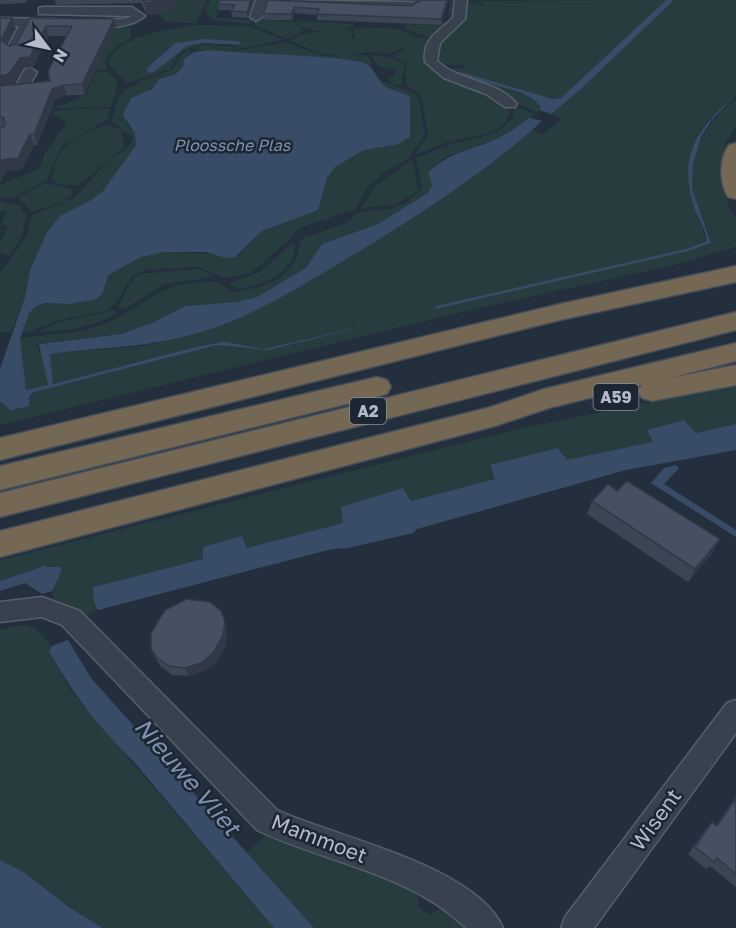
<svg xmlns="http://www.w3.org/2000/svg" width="736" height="928" font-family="'Golos Text',sans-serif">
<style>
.green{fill:#263c3f;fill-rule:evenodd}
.water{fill:#394c67}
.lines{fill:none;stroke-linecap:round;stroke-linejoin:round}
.minor-casing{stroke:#565f6c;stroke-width:3}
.highway-casing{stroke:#434c59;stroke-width:3}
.minor{fill:#38414e;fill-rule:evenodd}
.highway{fill:#746855;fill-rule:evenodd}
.wall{fill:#3b4654;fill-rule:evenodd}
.shaded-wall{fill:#303945}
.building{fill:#455162;stroke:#303945;stroke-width:1.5}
.labels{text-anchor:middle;stroke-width:5;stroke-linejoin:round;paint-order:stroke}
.far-water-label{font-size:16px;font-style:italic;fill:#7c92b1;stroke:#1d2633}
.shield{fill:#1d2633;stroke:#878f9c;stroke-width:1.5}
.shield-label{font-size:16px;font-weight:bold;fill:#b4bcc9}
.near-street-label{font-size:21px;fill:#b4bcc9;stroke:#1d2633}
.near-water-label{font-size:24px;font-style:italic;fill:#7c92b1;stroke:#1d2633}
</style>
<rect width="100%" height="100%" fill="#242f3e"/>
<!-- green -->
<g class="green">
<path d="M177,0H207L196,23L165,22L160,13H168Z"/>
<path d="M210,0H223L216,18L254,20L249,24L212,20L205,12Z"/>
<path d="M450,0L458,1L459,15L432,38L405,29L406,24L442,26V22H448Z"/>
<path d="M666,0L561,98L545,97L458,72V75C479,81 528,90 541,107L538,113L439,68H464L463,65H437L433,47L457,23L463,1L483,6L482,3L476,1Z"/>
<path d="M674,0H736V95L708,120L697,136L691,151L689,188L707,241L686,249L688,251L711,243C711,231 701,220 697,208C681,159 701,130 736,98V125L725,144L722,174L728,206L736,219V247L678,264L462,312L0,425V402L4,406L25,407L34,392L217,345L268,350L395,319L264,349L218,343L200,346L53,384L49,354C86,349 122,350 158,343C222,330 274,302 329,269C401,227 466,179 532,129L543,135L561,119L551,114L580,90Z"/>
<path d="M256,20L293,21L304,31L287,39L254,25Z"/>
<path d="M296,20L301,21L354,24L353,27C335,32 312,35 296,23Z"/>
<path d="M198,25L249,26L284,40L236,50L196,46L178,54L170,69L127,83L110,66C106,37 178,27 198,25ZM199,39L238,41L243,45C229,50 206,41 188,46C169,51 174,64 148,67L171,46Z"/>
<path d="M368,27L398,29L419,38L411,45L388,54L369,52L343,56L318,53L289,40L306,33L350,29L353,39H356L353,29Z"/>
<path d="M117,28H130L131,38C119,45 109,50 105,64L107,70H96Z"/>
<path d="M421,38L431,40L428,59L507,104L510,112C504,138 465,136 445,143C435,146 425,153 415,154L428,135L421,96L406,84V64L393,56Z"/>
<path d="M286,42L322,56L367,55L372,64L301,56L229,53L192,49L204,46L236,51Z"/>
<path d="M189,50L192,52L184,59C183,77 158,81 147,91C139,99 133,114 127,124L135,133L136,145L103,191L91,200L60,216L47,232L30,270L25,297L11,332H0V274L27,236L32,215L74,198L107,162L128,148L133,139L132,136L111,122L119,95H123L126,88L138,84V82L173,69L181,55Z"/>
<path d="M377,55L389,57L404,64L405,70L401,80L403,86L392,84L388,78L394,75L395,71L391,68L379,67L371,56Z"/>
<path d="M96,72H109L118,83L111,107L54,108L86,95Z"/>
<path d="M385,82L415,94L419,100L425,135L409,158L387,170L368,186L355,209L297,229L290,239L251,273L223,278L199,267L144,270L132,276L119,299L108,310L56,321L28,333L22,332L29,313L37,306L102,294L108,276L124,264L141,257L165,252L239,255L262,231L318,210L327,178L335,167L364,150L399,144L410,137V97L386,87L382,83Z"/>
<path d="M513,106L536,114C525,122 513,131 501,137C482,146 443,152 430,171C427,176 432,183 432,188L429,192L378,224L322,244L306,268L257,297L236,302L185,306L152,323L121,334L41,343L37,345L39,352L43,353L48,385L29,390L25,389L20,339C42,333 67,336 89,329C142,315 154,277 219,282L232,292C256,289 283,283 296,260C300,253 297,244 303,238L346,223L359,212L390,209L407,202L422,188L416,158L449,145L496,133L513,118Z"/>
<path d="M94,108L110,109L108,119L61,146L47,180L11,199L0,198V185L38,169L49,146L52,145L58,132H61L66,122L50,111Z"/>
<path d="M107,125L121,130L124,147L79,185H62L52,180C55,145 76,135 107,125Z"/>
<path d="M410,161L413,162L418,191L394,205L362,208L374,187Z"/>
<path d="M46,183L71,189L73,193L64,201L31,212L19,197Z"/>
<path d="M0,201L19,205L26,215L22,236L9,256L0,252V244L8,226L1,225L7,211H0Z"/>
<path d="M292,243L295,244C294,274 264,284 239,289L227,284L262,271Z"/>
<path d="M198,269L207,272L214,277L165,284L124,309L118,307L130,284L139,274Z"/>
<path d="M114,310L118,313L99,322L75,329L37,332L56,323Z"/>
<path d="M736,385V424L696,433L684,420L647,430L654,442L566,461L560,449L489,467L496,479L411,501L403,488L341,507L343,523L247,548L243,537L203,547V559L93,587L94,603L98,610L84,617L55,604L52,591L62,570L46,565L0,581V560L518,429Z"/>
<path d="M20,625L34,627L51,646L49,651L71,691L274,928H103L70,908L25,873L0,860V630Z"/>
<path d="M267,834L411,887L418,897V907L430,915L440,909L448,910L466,928H314L247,853Z"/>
</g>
<!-- water -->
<g class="water">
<path d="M666,0H674L580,90L551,114L539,110L541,107C524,85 479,86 457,73L461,72L553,99L561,98Z"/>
<path d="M204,39L238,41L243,45L203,43L187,46L154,72L147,73L148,67L175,43Z"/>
<path d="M210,50C235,54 356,55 369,65C373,69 379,81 385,86C391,91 402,91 410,97V137L399,144L364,150L335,167L327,178L318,210L262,231L235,257L226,258L206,252H165L141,257L115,271L108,276L102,294L96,299L70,304L45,303L37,306L29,313L20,339L26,390L48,385L39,344L121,334L152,323L185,306L236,302L257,297L306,268L322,244L378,224L429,192L432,185L428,173C448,152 472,150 496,139C508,134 518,126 529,118L542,121C481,177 404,225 333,267C288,294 245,320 194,334C146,348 98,347 50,354L53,384L200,346L224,342L264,349L395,319L268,350L217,345L34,392L29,397V406L11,410L0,402V369L25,297L30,270L47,232L60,216L91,200L103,191L136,145L135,133L123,115L131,98L152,89L159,79L176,74L183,66L184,59L194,52Z"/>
<path d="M736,95L711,121L701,137L693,163L692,189L711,243L688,251L435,309L436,306L686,249L707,241C706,230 698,218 694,207C678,154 697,128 736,95Z"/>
<path d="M684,420L696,433L736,424V450L626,470L417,529L413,533L348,548L332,549L98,610L94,603L93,587L203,559V547L242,536L247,548L343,523L341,507L403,488L411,501L495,479L490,465L558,448L567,460L653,442L647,430Z"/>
<path d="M676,465L679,468L664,484L736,530V537L651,483L664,468Z"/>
<path d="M47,565V567H60L62,570L52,591L42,594L25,583L0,591V581Z"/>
<path d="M68,640L91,678L314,928H274L134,762C98,726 74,696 49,651L52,646Z"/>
<path d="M0,860L25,873L70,908L103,928H0Z"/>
</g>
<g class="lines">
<defs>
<g id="minor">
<path d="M256,0H268L262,17L256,21L250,17Z"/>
<path d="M274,0L411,2L417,6L411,10L280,4Z"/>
<path d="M455,0H467L465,19L440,43L437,61C460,82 497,80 517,104L515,107H505L486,94L444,78L425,62C422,39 438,32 453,18Z"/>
<path d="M43,7H132L145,16C134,27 93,33 81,23L83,20L125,19L131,16L39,14V8Z"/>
<path d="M0,18L56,19L62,23L56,27L31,26L17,53L12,54L6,50L19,26H0Z"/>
<path d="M30,68L37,72L24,94L0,95V87H15L25,69Z"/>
<path d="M42,597L80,611L277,810C335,837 477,866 503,928H466C410,873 326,863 257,830L62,625L42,617L0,622V602Z"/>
<path d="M736,700V733L594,928H561L565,917L727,703Z"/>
</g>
<g id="highway">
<path d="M736,143V199L728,197C719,183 719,158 729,145Z"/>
<path d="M736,266V282L560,320L0,460V438L560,304Z"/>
<path d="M736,312V330L0,517V493Z"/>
<path d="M736,343V361L670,378L736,365V385L652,401L642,398L638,391L642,385L549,408L495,426L0,557V531L491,407L544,389Z"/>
<path d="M377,377L387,380L391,387L387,394L0,490V466Z"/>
</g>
</defs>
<!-- minor casing -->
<use href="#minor" class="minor-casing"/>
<!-- highway casing -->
<use href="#highway" class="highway-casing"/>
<!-- minor -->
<use href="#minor" class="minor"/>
<!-- highway -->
<use href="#highway" class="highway"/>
</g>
<!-- wall -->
<g class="wall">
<path d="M0,0H27L25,3L0,4Z"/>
<path d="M55,0H179L171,12L147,15L141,3L56,5Z"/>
<path d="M254,0L248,18L232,17L231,10H219L218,4Z"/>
<path d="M268,0L411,6L415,4L411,0H448L441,25L317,20V15L295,13L292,20H269L263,19V13Z"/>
<path d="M0,18H12L15,28L7,44L9,46L16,44L30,18L116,29L84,95H67L55,100L37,145H34L22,169L6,171L0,183V128L3,127H0ZM49,36H67L50,81L13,85L23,68L33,67Z"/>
<path d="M617,491L713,552L688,582L587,514L592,501Z"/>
<path d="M227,630L226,645L216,662L204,671L188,676L173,675L161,667L155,658L151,649Z"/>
<path d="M736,797V887L710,866L706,869L688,854L705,830L712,822L716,825Z"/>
</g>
<!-- shaded-wall -->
<g class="shaded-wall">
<path d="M169,0H179L171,12L147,15L145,3Z"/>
<path d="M251,0H254L248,18L247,12Z"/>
<path d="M447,0H448V2L441,25V19Z"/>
<path d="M294,7L295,13L292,20V14Z"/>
<path d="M12,18L15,28L4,51L1,40Z"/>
<path d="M114,19L116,29L84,95L82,84Z"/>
<path d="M46,26L49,36L33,67L23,68L13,85L0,87V76Z"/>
<path d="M64,85L67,95L55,100L37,145L34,134L52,89Z"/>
<path d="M30,134L34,145L22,169L6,171L0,183V164L2,160Z"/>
<path d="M720,539L713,552L688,582L695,569Z"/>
<path d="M225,621L227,630L226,645L216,662L204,671L188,676L185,668Z"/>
</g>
<!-- building -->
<g class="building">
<path d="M143,0H169L145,3Z"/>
<path d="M220,0H251L247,12L231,11L235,5L218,4Z"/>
<path d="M268,0L411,6L419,1L418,0H447L441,19L317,14L319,9L294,7L292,14H269L263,13Z"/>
<path d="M0,18H12L1,40L9,46L16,44L30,18L114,19L82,84L64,85L52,89L34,134H30L18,158L2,160L0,164V128L5,126L4,118L0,117V86L50,81L48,71L72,26H46L30,57L20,58L9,74L0,76Z"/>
<path d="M627,481L720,539L695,569L592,501L608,484L617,491Z"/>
<path d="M187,599L210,602L221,611L225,621L223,635L213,653L201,663L185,668L169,666L157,658L151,649V633L165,610Z"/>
<path d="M736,799V874L717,858L714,862L695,847L712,822L717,826Z"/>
</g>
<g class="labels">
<!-- far-water labels -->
<g class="far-water-label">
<text x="232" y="151">Ploossche Plas</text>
</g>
<!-- shield labels -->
<g class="shield">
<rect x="593.5" y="384" width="45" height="26" rx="4.5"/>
<rect x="350" y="398" width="36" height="26" rx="4.5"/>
</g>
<g class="shield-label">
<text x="616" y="403">A59</text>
<text x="368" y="417">A2</text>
</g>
<!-- near-street labels -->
<g class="near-street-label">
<text transform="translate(656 820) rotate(-54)" y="7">Wisent</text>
<text transform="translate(319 839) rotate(21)" y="7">Mammoet</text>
</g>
<!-- near-water labels -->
<g class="near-water-label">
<text transform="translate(187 777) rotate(49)" y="8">Nieuwe Vliet</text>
</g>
</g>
<!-- north arrow -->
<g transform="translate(48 48) rotate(122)" stroke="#1d2633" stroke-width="4.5" paint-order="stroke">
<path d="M0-4.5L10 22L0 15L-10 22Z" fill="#b4bcc9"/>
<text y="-9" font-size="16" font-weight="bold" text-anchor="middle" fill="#b4bcc9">N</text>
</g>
</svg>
